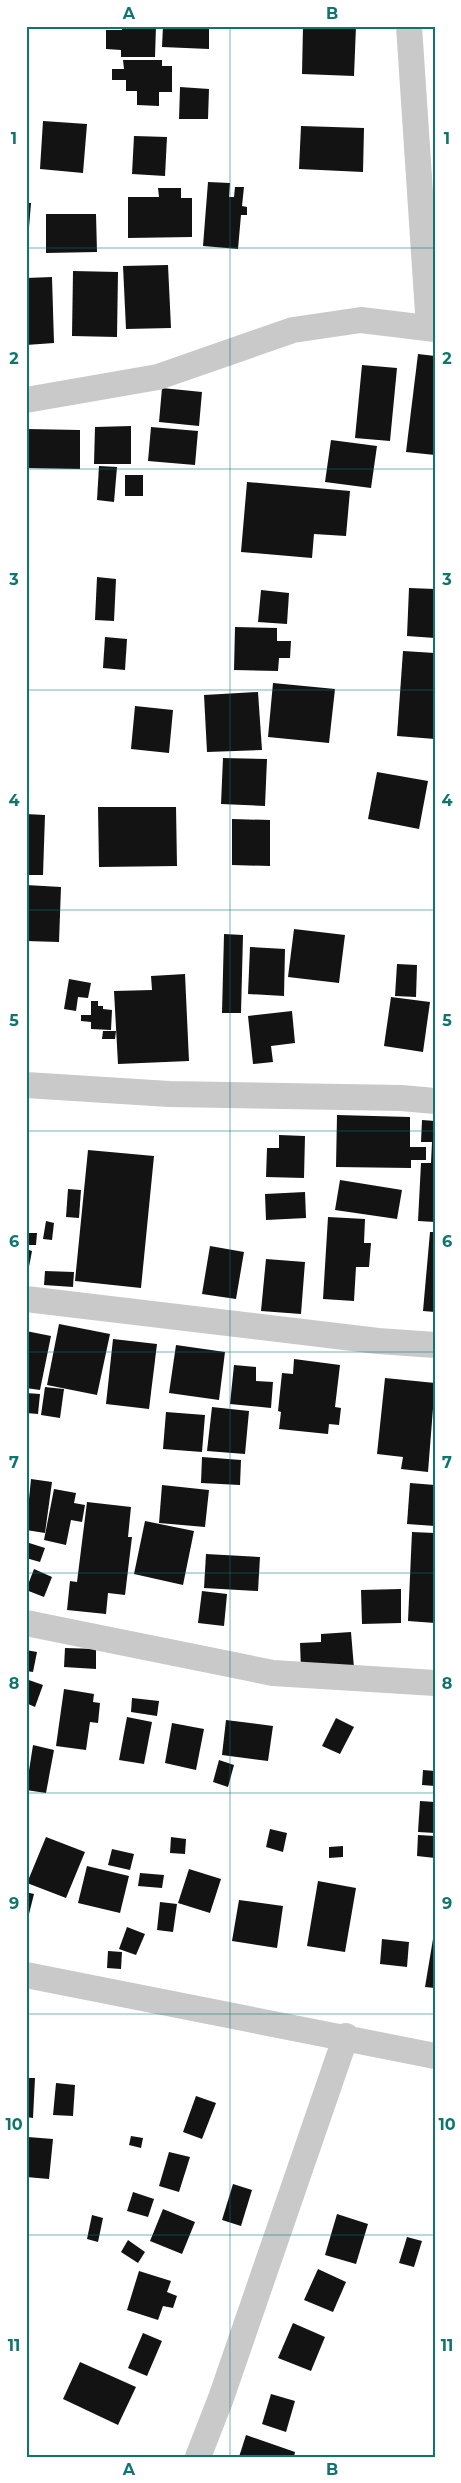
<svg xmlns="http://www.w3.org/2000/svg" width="461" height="2483" font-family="Montserrat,sans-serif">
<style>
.building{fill:#131313}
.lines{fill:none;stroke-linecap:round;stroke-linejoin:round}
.street{stroke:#c9c9c9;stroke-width:26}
.grid{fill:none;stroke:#0f766e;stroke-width:1;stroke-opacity:0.55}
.neatline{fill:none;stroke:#0f766e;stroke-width:2}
.grid-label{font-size:16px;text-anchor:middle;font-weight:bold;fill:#0f766e}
</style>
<rect width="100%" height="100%" fill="#fff"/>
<!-- building -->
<g class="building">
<path d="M122,26H156L155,57H121V50L106,49V30H122Z"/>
<path d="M163,26H209V49L162,47Z"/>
<path d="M303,26H356L354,76L302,74Z"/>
<path d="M123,60H162V66H172V92H159V106L137,105V91H126V80H112V69H124Z"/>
<path d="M180,87L209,89L208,119H179Z"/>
<path d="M43,121L87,124L83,173L40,169Z"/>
<path d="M301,126L364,128L363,172L299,169Z"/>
<path d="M134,136L167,137L165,176L132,174Z"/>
<path d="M208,182L230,183L229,197H234L235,187H244L242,206L247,207V215H241L238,249L203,246Z"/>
<path d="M158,188H181V198H192V237L128,238V197H159Z"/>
<path d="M26,203H31L28,240H26Z"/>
<path d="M46,214H96L97,252L46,253Z"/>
<path d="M168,265L171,328L126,329L123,266Z"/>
<path d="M73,271L118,272L117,337L72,336Z"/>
<path d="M52,277L54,343L26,345V278Z"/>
<path d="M418,354L435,356V455L406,452Z"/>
<path d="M362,365L397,368L390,441L355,438Z"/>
<path d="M162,388L202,392L199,426L159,422Z"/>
<path d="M131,426V464H94L95,427Z"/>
<path d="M151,427L198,431L195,465L148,461Z"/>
<path d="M27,429L80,430V469L26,468Z"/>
<path d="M331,440L377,446L371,488L325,482Z"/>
<path d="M99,466L117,467L114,502L97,500Z"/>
<rect x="125" y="475" width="18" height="21"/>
<path d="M247,482L350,491L346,536L314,534L312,558L241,552Z"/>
<path d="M97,577L116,579L114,621L95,620Z"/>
<path d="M409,588L435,589V638L407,636Z"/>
<path d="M261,590L289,593L287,624L258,622Z"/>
<path d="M235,627L277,628V641H291L290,658H279L278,671L234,670Z"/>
<path d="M105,637L127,639L125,670L103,668Z"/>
<path d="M403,651L435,653V739L397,736Z"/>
<path d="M273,683L335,689L329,743L268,737Z"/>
<path d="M258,692L262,750L207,752L204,695Z"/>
<path d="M135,706L173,710L169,753L131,749Z"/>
<path d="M223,758L267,759L265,806L221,804Z"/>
<path d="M377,772L428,781L419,829L368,819Z"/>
<path d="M98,807H176L177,866L99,867Z"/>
<path d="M26,814L45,815L43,875H26Z"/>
<path d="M232,819L270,820V866L232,865Z"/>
<path d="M26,885L61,887L59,942L26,941Z"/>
<path d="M294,929L345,935L339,983L288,977Z"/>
<path d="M224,934L243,935L241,1013H222Z"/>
<path d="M250,947L285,949L284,996L248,994Z"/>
<path d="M397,964L417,965L416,997L395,996Z"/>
<path d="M185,974L189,1061L118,1064L114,991L152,990L151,976Z"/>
<path d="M69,979L91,983L88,998L78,997L76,1011L64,1009Z"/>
<path d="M391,997L430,1002L423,1052L384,1046Z"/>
<path d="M91,1001H98V1006H103V1009L112,1010L111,1030L91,1029V1022L81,1021V1015H91Z"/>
<path d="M292,1011L295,1043L271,1046L273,1062L253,1064L248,1016Z"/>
<path d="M103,1031H116L115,1039H102Z"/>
<path d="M337,1115L410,1117V1147H426V1160H411V1168L336,1167Z"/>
<path d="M422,1120L435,1121V1222L418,1221L421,1163H431L432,1142H421Z"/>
<path d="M279,1135L305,1136L304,1178L266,1177L267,1148H279Z"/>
<path d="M88,1150L154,1156L141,1288L75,1281Z"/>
<path d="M340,1180L402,1190L397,1219L335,1210Z"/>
<path d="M68,1189L81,1190L79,1218L66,1217Z"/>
<path d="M305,1192L306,1218L266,1220L265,1194Z"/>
<path d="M328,1217L365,1219L364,1243H371L369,1267H356L354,1301L323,1299Z"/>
<path d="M46,1221L54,1223L52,1240L43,1239Z"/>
<path d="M430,1232H435V1312L423,1311Z"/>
<path d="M27,1233H37L36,1245H26Z"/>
<path d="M210,1246L244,1252L236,1299L202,1294Z"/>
<path d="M26,1249L32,1251L28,1272L26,1271Z"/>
<path d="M266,1259L305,1262L301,1314L261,1311Z"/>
<path d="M45,1271L74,1272L73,1287L44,1285Z"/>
<path d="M59,1324L110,1334L97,1395L47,1385Z"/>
<path d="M26,1331L51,1336L40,1390L26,1388Z"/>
<path d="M113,1339L157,1344L149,1409L106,1404Z"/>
<path d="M176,1345L225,1352L219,1400L169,1393Z"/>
<path d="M294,1359L340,1365L335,1407L341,1408L339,1425L329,1424L328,1434L279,1429L281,1412L278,1411L282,1373L293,1374Z"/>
<path d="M234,1365L256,1367V1381L273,1382L271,1408L230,1404Z"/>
<path d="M385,1378L435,1383L428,1472L401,1469L403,1457L377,1454Z"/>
<path d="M45,1387L64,1389L60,1418L41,1415Z"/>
<path d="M26,1393L40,1394L38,1414L26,1413Z"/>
<path d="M212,1407L249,1411L245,1454L207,1451Z"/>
<path d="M166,1412L205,1415L202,1452L163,1449Z"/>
<path d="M202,1457L241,1460L240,1485L201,1483Z"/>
<path d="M31,1479L52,1482L45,1533L26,1530Z"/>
<path d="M410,1483L435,1485V1526L407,1524Z"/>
<path d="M162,1485L209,1490L205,1527L159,1523Z"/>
<path d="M54,1489L76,1493L74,1503L85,1505L82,1522L71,1520L66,1545L44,1540Z"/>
<path d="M87,1502L131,1507L128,1537H132L125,1595L108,1593L106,1614L67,1610L70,1581L77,1582Z"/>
<path d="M145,1521L194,1531L183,1585L134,1574Z"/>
<path d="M412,1532L435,1533V1623L408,1621Z"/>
<path d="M26,1542L45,1548L40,1562L26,1558Z"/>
<path d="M206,1554L260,1557L258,1591L204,1588Z"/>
<path d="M34,1569L52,1577L44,1597L26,1590Z"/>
<path d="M401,1589V1623L362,1624L361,1590Z"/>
<path d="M202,1591L227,1594L224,1626L198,1623Z"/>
<path d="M351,1632L354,1668L301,1670L300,1643L321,1642V1634Z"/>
<path d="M65,1648L96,1649V1669L64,1667Z"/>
<path d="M26,1650L37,1652L33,1672L26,1671Z"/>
<path d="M26,1679L43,1685L35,1707L26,1703Z"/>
<path d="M64,1689L94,1694L93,1702L100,1703L98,1723L90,1722L86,1750L56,1746Z"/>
<path d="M132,1698L159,1701L157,1716L131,1712Z"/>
<path d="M127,1717L152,1722L144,1764L119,1760Z"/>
<path d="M336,1718L354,1727L340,1754L322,1746Z"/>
<path d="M226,1720L273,1726L268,1761L222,1755Z"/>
<path d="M172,1723L204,1729L196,1770L165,1763Z"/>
<path d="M33,1745L54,1750L46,1793L26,1790Z"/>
<path d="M219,1760L234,1765L228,1787L213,1782Z"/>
<path d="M423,1770L435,1771V1786L422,1785Z"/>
<path d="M420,1801L435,1802V1833L418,1832Z"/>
<path d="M270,1829L287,1833L283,1852L266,1847Z"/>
<path d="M418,1835L435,1836V1858L417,1856Z"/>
<path d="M46,1837L85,1852L66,1898L27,1883Z"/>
<path d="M171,1837L186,1839L185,1854L170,1853Z"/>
<path d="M343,1846V1857L329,1858V1847Z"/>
<path d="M112,1849L134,1854L130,1870L108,1865Z"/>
<path d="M87,1866L129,1876L120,1913L78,1903Z"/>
<path d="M189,1869L221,1879L210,1913L178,1903Z"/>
<path d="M140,1873L164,1875L162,1888L138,1886Z"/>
<path d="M318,1881L356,1888L345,1952L307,1946Z"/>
<path d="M26,1892L34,1894L27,1922H26Z"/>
<path d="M239,1900L283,1906L277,1948L232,1941Z"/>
<path d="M160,1902L177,1904L173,1932L157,1930Z"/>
<path d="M127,1927L145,1934L136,1955L119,1949Z"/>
<path d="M434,1933H435V1988L425,1987Z"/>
<path d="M382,1939L409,1942L407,1967L380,1964Z"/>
<path d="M108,1951L122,1952L121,1969L107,1968Z"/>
<path d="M26,2078H35L33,2118L26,2117Z"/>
<path d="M56,2083L75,2085L73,2116L53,2115Z"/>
<path d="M196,2096L216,2103L202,2139L183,2132Z"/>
<path d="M131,2136L143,2138L141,2148L129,2145Z"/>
<path d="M28,2137L53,2139L49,2179L26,2177Z"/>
<path d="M169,2152L190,2157L179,2192L159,2186Z"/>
<path d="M233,2184L252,2190L241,2226L222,2220Z"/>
<path d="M133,2192L154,2199L148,2217L127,2211Z"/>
<path d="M163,2209L195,2222L182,2254L150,2241Z"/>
<path d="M337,2214L368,2224L356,2264L325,2255Z"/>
<path d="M92,2215L103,2218L98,2242L87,2239Z"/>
<path d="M407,2237L422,2241L414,2267L399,2263Z"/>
<path d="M128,2240L145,2252L138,2263L121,2252Z"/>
<path d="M318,2269L346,2282L333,2312L304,2300Z"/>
<path d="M139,2271L171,2281L167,2292L177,2296L173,2308L163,2306L158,2320L127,2310Z"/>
<path d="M293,2323L325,2337L311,2371L278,2358Z"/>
<path d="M143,2333L162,2341L147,2376L128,2368Z"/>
<path d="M80,2362L136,2387L118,2425L63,2399Z"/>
<path d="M271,2394L295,2401L286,2432L262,2424Z"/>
<path d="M246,2435L295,2452L294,2457H239Z"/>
</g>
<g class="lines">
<!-- street -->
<g class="street">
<path d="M409,26L429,328"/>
<path d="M26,400L158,377L293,330L361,320L435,329"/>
<path d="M26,1085L169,1094L401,1098L435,1101"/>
<path d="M26,1299L378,1341L435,1345"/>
<path d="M26,1623L273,1673L435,1683"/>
<path d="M26,1975L435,2056"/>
<path d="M198,2457L221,2398L346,2036"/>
</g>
</g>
<!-- grid -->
<path class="grid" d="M230,26V2457M26,248H435M26,469H435M26,690H435M26,910H435M26,1131H435M26,1352H435M26,1573H435M26,1793H435M26,2014H435M26,2235H435"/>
<!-- border -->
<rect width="461" height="2483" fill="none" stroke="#ffffff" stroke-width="55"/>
<rect x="28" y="28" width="406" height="2428" class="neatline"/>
<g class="grid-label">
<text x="129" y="19">A</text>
<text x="332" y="19">B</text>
<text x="14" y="144">1</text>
<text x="447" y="144">1</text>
<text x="14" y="364">2</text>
<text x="447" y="364">2</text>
<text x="14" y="585">3</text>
<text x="447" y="585">3</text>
<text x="14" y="806">4</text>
<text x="447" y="806">4</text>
<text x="14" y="1026">5</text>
<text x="447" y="1026">5</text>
<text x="14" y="1247">6</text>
<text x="447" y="1247">6</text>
<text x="14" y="1468">7</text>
<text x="447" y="1468">7</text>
<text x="14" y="1689">8</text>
<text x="447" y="1689">8</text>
<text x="14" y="1909">9</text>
<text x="447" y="1909">9</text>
<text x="14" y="2130">10</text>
<text x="447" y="2130">10</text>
<text x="14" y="2351">11</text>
<text x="447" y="2351">11</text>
<text x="129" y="2475">A</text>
<text x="332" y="2475">B</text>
</g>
</svg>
